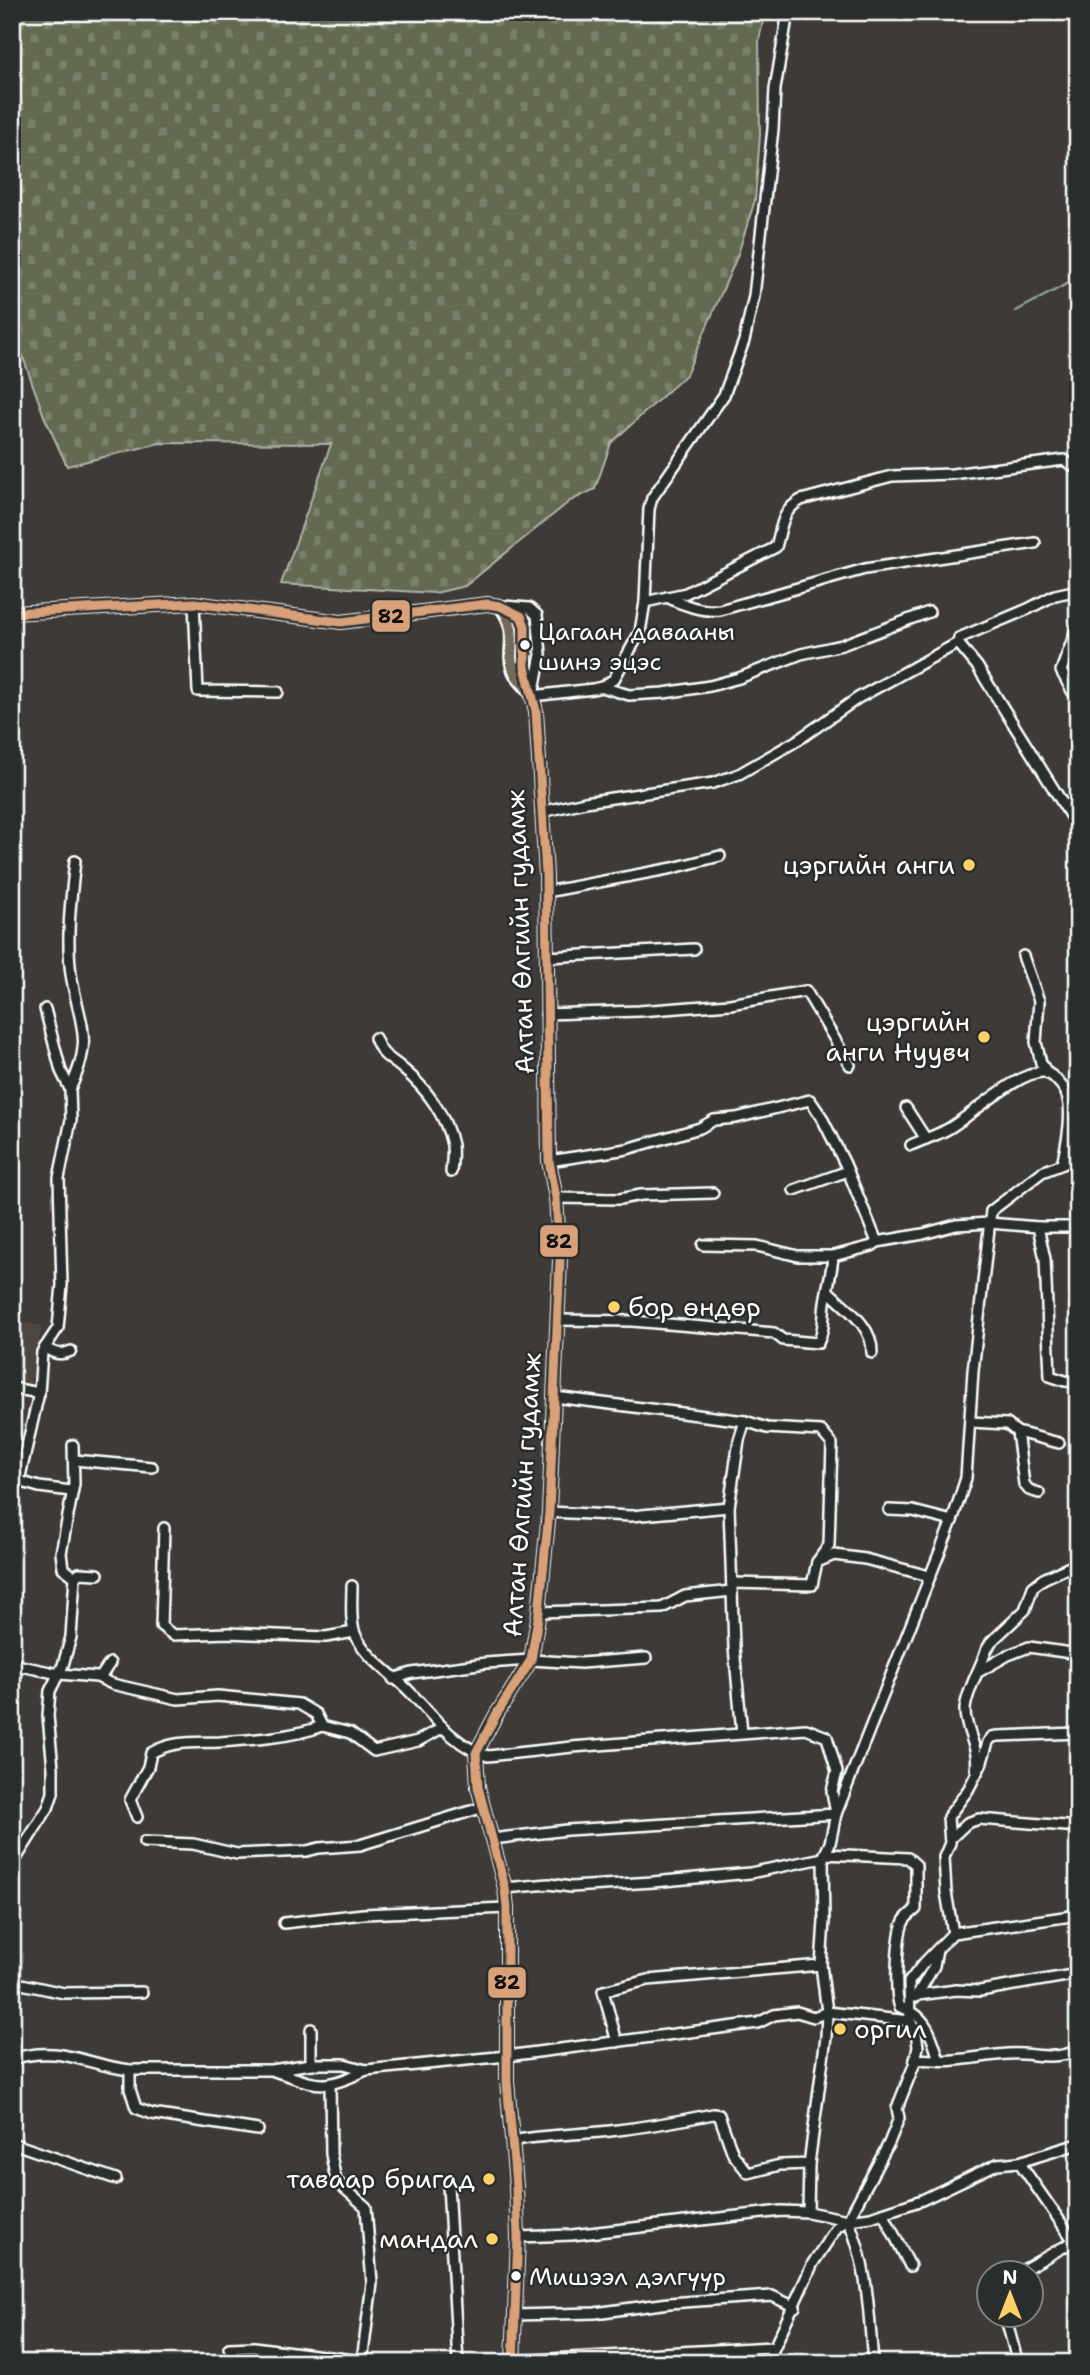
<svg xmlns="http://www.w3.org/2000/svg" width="1090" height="2375" font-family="'Shantell Sans',sans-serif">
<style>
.built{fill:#4e4743}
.cemetery{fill:url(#cemetery-stones);stroke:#b1b5a8;stroke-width:2}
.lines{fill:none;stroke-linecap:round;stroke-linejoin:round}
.stream{stroke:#8fa2a4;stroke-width:2.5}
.minor-casing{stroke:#fff;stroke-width:14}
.major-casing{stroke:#fff;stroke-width:16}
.minor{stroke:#2a2d2e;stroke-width:9}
.major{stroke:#736b5a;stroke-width:10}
.bus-1-casing{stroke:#2a2d2e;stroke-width:14}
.bus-1{stroke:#d9a179;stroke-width:9}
.bus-dot{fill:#fff;stroke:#2a2d2e;stroke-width:2.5}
.poi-dot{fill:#ffd166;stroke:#2a2d2e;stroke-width:2.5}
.labels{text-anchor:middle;stroke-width:5;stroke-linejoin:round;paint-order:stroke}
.bus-label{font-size:24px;fill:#fff;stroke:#2a2d2e;text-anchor:start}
.poi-label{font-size:26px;fill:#fff;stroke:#2a2d2e;text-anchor:end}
.street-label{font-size:26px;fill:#fff;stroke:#2a2d2e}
.line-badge{stroke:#2a2d2e;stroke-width:2.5}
.pale-badge-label{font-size:19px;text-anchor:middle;font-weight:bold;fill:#111}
</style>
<defs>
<pattern id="cemetery-stones" width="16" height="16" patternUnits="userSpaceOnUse" patternTransform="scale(1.75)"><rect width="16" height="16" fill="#636b51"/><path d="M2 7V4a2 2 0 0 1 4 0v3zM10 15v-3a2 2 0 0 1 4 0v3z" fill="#7a816b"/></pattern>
</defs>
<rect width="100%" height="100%" fill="#3d3a38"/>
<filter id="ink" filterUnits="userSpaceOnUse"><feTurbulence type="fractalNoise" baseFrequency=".0143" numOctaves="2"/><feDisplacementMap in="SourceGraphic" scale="14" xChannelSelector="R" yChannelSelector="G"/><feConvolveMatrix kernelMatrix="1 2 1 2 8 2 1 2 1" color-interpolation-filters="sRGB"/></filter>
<g filter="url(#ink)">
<!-- built -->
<path class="built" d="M12,1321L42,1326L30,1386L23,1389L12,1386Z"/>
<!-- cemetery -->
<path class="cemetery" d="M12,12H765L759,40L760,135L755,200L737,257L686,375L611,443L595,489L570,501L465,586L435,593L281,584L331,444L160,443L67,466L44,416L12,326Z"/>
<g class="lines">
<!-- stream -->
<path class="stream" d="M1016,311L1078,278"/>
<defs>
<g id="minor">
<path d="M667,597C682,605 703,612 720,610L865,569L1035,543"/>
<path d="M645,602L686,593L776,547C782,527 781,511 801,500L892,476L952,474L1064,460L1078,469"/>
<path d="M194,603L198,691L278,692"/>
<path d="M504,606L529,608L537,615L541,654L533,696L593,689L602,687L614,679L640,632L645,602L649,509L652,498L724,395L744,341L754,296L773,129L775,89L788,12"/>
<path d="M1078,625L1061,671L1072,691L1078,695"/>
<path d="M958,643L977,666L1078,828"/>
<path d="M602,687L629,695L664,693L710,686L739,678L801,654L842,645L929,612"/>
<path d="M541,812L585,802L713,783L739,774L798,740L858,698L958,643L959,638L1028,609L1055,595L1078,590"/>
<path d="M546,892L673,868L720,856"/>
<path d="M1023,956L1039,1001L1036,1042L1041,1063L1048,1074"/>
<path d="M547,957L694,949"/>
<path d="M546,1014L639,1011L730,1004L806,991L850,1065"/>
<path d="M375,1038C383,1058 388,1056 403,1069C426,1088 446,1115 452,1145C453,1154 452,1164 451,1172"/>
<path d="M70,1089C95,1037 79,1025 71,974C66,937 71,898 75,861"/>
<path d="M906,1108L926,1139"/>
<path d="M911,1145C922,1140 935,1136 946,1130C969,1118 1019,1070 1044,1072C1051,1073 1057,1080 1061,1085C1077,1102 1067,1144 1062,1164"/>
<path d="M549,1161L627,1149L700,1128L714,1120L736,1118L810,1100L821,1116L845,1164L877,1242L872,1246L833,1256H798L757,1246L703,1245"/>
<path d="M794,1190L848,1171"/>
<path d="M556,1198L620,1199L641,1195L713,1193"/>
<path d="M1038,1227H1078"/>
<path d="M877,1242L923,1234L956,1225L989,1223L1038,1227L1045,1259L1050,1376L1065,1381L1078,1382"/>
<path d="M828,1291C847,1309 873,1326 872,1353"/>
<path d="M557,1320L632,1321L774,1333L783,1340L818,1343C825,1329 823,1317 825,1303C827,1287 832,1273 833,1256"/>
<path d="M45,1347C53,1354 61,1356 71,1351"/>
<path d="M12,1388L39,1393L19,1481L39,1487L71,1491"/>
<path d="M39,1393L42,1352L58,1328L62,1285L59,1178L71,1120L70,1089L61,1071L45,1009"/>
<path d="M555,1397L745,1421L767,1428L821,1431L832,1444L829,1545L817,1562"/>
<path d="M970,1422L1007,1424L1017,1432L1059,1443"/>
<path d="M1017,1432L1024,1484L1029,1490L1039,1493"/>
<path d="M74,1460L152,1467"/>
<path d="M889,1510L913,1511L952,1521"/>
<path d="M549,1512L631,1516L729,1507"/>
<path d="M164,1528L161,1626L173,1635L228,1633L326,1637L354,1632"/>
<path d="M75,1577L79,1573L98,1574"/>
<path d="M732,1583L812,1585L817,1562L834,1555L865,1559L929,1576"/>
<path d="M352,1586C352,1600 350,1622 355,1634C367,1660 392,1673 410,1692C433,1716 455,1747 488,1756L572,1747L806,1729L827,1737L837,1772L832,1791L836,1814L567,1830L492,1839"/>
<path d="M539,1612L662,1608L685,1596L732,1591"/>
<path d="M12,1664L59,1674L97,1677L112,1684L178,1699L218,1696L299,1704L316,1714L322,1726L350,1733L374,1751L418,1741L442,1728"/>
<path d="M980,1671L1008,1655L1029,1647L1078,1654"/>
<path d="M100,1678L110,1663"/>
<path d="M393,1679L412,1673L486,1663L531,1660L581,1663L646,1658"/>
<path d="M12,1686L20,1666"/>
<path d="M742,1733L734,1647L729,1507L739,1440L745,1421"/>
<path d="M976,1769C980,1748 964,1729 965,1709C967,1690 980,1669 986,1651L991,1642L1025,1610L1033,1587L1043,1579L1078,1563"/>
<path d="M137,1817L130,1800L148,1767L151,1753C174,1740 194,1743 220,1742C250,1740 294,1737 322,1726"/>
<path d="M950,1839L967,1823L979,1819L1078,1827"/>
<path d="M144,1842L193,1844L237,1854L307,1851L319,1848L360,1845L484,1807"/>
<path d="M825,1854L908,1858L916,1865V1909C913,1912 906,1917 904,1921C897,1934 894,1994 900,2007C926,2014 932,2036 939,2060"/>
<path d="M12,1865L48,1808L53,1793V1768L48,1716L50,1691L63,1665L71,1637L75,1577L63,1568L61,1553L74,1484L73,1445"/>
<path d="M505,1888L549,1884L571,1887L653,1882L750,1873L823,1858"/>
<path d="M284,1923L363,1914L507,1908"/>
<path d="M953,1933L946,1892L944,1857L950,1843L948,1817L968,1790L981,1765L988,1742L992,1737L998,1736L1078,1733"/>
<path d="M12,1982L64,1993L142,1992"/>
<path d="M918,1995L956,1990L980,1991L1078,1974"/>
<path d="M916,1997L934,1966L937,1950"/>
<path d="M617,2042L603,1991L648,1980L821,1965"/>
<path d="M12,2059C62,2044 84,2065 130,2070H272L311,2064H344L366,2070L507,2056L758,2023L774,2015L797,2012L814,2017L827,2012L910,2021"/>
<path d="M915,2060C929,2058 941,2062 954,2060C972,2059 990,2055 1008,2054C1034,2052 1052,2062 1078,2050"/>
<path d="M311,2064V2029"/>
<path d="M130,2070V2089L136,2108L152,2114L258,2130"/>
<path d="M274,2071C318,2085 322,2092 366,2070"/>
<path d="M330,2085L331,2154L336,2181L366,2207L372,2283L362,2362"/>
<path d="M512,2141C544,2134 577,2135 610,2131C645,2127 679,2121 713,2114L719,2115L733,2154L748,2173L780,2165L809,2164"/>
<path d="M12,2143L116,2179"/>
<path d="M1019,2162L1078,2247"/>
<path d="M448,2185L458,2363"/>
<path d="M883,2213L910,2266"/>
<path d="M848,2220L889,2143L899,2118L897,2108L914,2065L918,2047L916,2032L910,2021L909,1982L923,1964L953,1933L1078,1915"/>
<path d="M848,2220L871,2217L922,2200L997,2164L1019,2162L1078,2144"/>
<path d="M848,2220C868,2263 869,2316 873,2363"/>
<path d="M518,2237L572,2235L781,2211L808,2212"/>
<path d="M1016,2274L1076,2240"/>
<path d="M515,2315L595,2313L669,2303L772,2296L795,2307"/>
<path d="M1005,2316L1018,2363"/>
<path d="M229,2348L254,2347L376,2363"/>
<path d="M476,2363L774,2347"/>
<path d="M767,2363L813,2263L837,2227L848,2220L808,2212L809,2164L826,2037L827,2012L821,1965L824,1921L823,1858L830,1843L836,1814L952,1521L966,1478L973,1371L991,1211L1042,1172L1078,1158"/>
</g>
<g id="major">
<path d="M501,607C522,634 504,652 515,673C518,679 525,685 529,691"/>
<path d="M12,613L194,603L341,622L487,604L500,606L521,616L525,626V667L536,711L546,875L549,1161L556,1198L560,1260L549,1512L539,1612L531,1660L496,1715L476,1753L478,1787L505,1888L507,1908V2081L516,2186L518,2237L513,2363"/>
</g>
</defs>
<!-- minor casing -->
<use href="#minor" class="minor-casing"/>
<!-- major casing -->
<use href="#major" class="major-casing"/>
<!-- minor -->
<use href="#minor" class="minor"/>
<!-- major -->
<use href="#major" class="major"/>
<defs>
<path id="bus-1" d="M12,613L194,603L341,622L487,604L500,606L521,616L525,626V667L536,711L546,875L549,1161L556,1198L560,1260L549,1512L539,1612L531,1660L496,1715L476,1753L478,1787L505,1888L507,1908V2081L516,2186L518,2237L513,2363"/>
</defs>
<!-- bus-1 casing -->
<use href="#bus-1" class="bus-1-casing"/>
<!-- bus-1 -->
<use href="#bus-1" class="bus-1"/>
</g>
</g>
<!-- markers -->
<g class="bus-dot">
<circle cx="525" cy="645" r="6"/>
<circle cx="516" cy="2276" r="6"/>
</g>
<g class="poi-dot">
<circle cx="969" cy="865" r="7"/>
<circle cx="984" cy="1037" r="7"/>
<circle cx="614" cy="1307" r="7"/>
<circle cx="840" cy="2029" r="7"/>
<circle cx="489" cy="2179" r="7"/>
<circle cx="492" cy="2239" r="7"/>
</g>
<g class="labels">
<!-- bus labels -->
<g class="bus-label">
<text x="538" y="640">Цагаан давааны<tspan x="538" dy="30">шинэ эцэс</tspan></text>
<text x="529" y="2285">Мишээл дэлгүүр</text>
</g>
<!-- poi labels -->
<g class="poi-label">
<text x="955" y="874">цэргийн анги</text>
<text x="970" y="1031">цэргийн<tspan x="970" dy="30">анги Нуувч</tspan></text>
<text x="628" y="1316" text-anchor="start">бор өндөр</text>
<text x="854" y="2038" text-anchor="start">оргил</text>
<text x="475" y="2188">таваар бригад</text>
<text x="478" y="2248">мандал</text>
</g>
<!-- street labels -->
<g class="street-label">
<text transform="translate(520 932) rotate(-92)" y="9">Алтан Өлгийн гудамж</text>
<text transform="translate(522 1495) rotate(-86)" y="9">Алтан Өлгийн гудамж</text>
</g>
</g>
<g class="line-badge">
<rect x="371" y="599" width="40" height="34" rx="7" fill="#d9a179"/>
<rect x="539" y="1224" width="40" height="34" rx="7" fill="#d9a179"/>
<rect x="487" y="1966" width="40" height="33" rx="7" fill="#d9a179"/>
</g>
<g class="pale-badge-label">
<text x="391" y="623">82</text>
<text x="559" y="1248">82</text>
<text x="507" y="1989">82</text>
</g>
<!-- margin -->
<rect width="1090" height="2375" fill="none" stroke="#2a2d2e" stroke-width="42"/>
<rect x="21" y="21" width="1048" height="2333" fill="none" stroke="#fff" stroke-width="2.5" filter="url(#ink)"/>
<!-- north arrow -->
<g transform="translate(1010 2294)"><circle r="33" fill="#2a2d2e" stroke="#7f8182" stroke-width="2"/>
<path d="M0-5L12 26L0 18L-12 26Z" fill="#ffd166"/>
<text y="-10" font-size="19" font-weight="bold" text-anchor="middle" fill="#ffffff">N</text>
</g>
</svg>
